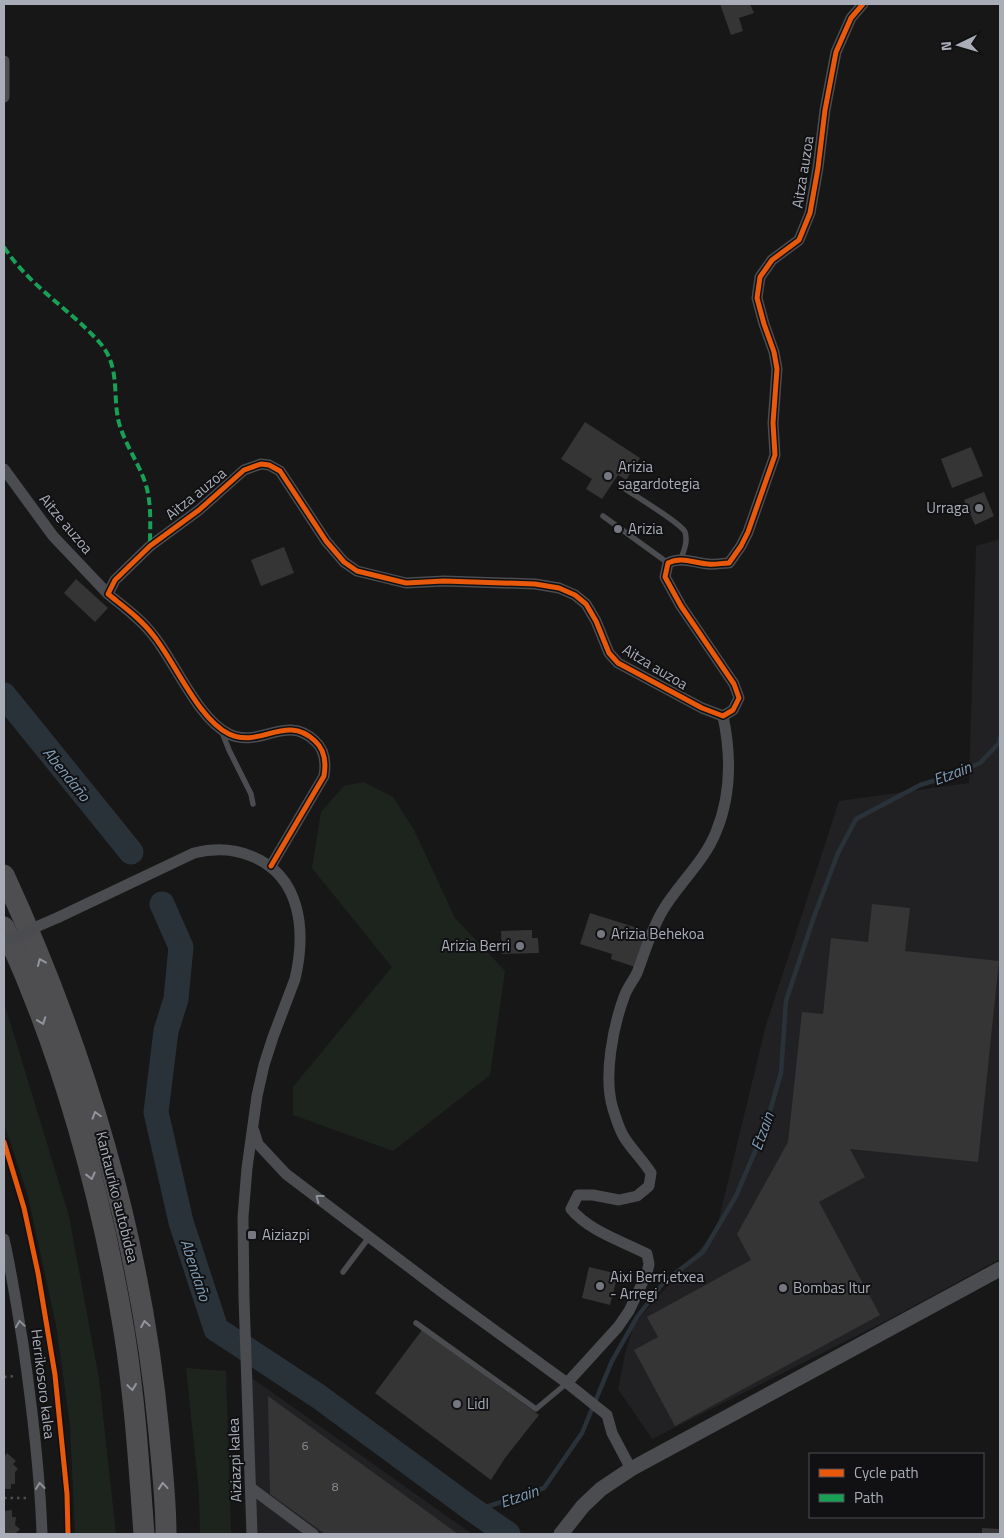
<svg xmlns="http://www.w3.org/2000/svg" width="1004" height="1538" font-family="'Titillium Web',sans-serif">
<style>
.built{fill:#212123}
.green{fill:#1d241e}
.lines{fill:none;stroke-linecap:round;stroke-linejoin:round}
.stream{stroke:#2a3239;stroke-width:4.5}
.river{stroke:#2a3239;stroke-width:25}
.building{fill:#353536}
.path{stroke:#4d4e52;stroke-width:2.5;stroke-dasharray:2.5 4;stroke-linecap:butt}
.service{stroke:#4b4c50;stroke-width:5.5}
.minor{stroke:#4b4c50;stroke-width:11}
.tertiary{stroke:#4b4c50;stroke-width:15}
.motorway{stroke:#4e4e51;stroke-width:21}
.minor-bridge{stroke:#4b4c50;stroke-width:11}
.quiet{stroke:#1a9f57;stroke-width:4;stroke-dasharray:8 4;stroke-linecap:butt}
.cycleway-casing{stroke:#111113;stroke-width:8}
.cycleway{stroke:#e8590c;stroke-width:5}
.oneway{stroke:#92959e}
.oneway2{stroke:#8c9099}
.poi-dot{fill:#757880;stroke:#111113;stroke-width:2}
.labels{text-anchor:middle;stroke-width:4;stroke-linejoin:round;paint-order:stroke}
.number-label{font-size:12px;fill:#8b8f98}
.street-label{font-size:15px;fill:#a8adb8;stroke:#111113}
.poi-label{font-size:15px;fill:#a8adb8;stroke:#111113;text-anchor:start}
.water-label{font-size:16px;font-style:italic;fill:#7f9bb3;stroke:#111113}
</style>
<rect width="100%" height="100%" fill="#171717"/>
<!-- built -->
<g class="built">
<path d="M1000,539V1259L890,1319L652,1439L618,1389L625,1354L634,1324L716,1231L766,1025L839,801L969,783L976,546Z"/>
<path d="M242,1371L472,1534H246Z"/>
</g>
<!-- green -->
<g class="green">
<path d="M364,782L393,797L414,830L455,918L505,971L490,1075L393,1151L293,1115V1087L392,967L312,868L321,812L344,786Z"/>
<path d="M4,1002L69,1216L99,1379L116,1534H75L70,1425L56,1325L28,1196L4,1123Z"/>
<path d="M186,1368L226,1371L231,1534H200L199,1493Z"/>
</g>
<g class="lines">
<!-- stream -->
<path class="stream" d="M474,1511L544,1488L582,1433L612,1361L637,1317L664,1282L703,1252L736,1196L765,1128L781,1073L786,1001L815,914L838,853L856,819L920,785L953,775L980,763L999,743L1000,738"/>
<!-- river -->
<g class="river">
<path d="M4,695L131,852"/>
<path d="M162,904L181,947L176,999L166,1031L156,1112L181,1222L216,1329L318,1396L469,1507L508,1534"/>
</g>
</g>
<!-- building -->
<g class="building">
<path d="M720,4H750L754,13L739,18L743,31L731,35Z"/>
<path d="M585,422L640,458L626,480L618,475L602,499L586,489L592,479L561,459Z"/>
<path d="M971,447L983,476L952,488L941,459Z"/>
<path d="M984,492L994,516L975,525L964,500Z"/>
<path d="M284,547L294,573L261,586L251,560Z"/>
<path d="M76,579L108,608L95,622L64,593Z"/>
<path d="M872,904L910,908L905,951L999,961L978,1162L850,1149L865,1177L819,1202L880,1315L675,1426L634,1350L658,1337L647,1317L751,1260L737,1234L788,1142L802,1012L823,1014L831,938L868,942Z"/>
<path d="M590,913L650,932L638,968L611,959L612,954L580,944Z"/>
<path d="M532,930V938H538L539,953L502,954L501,931Z"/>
<path d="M589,1267L618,1274L610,1305L582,1298Z"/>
<path d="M422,1330L539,1415L505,1458L491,1480L375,1393Z"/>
<path d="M268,1396L458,1534H325L270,1494Z"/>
<path d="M7,1453L16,1461L13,1464L18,1469L15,1472V1484H11V1489H4V1457Z"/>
<path d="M12,1510V1517H16L15,1525L20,1529L15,1534H4V1511Z"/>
<path d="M982,1528L1000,1529V1534H982Z"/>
</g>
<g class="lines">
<!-- path -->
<g class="path">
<path d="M4,1377L15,1376"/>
<path d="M4,1498H30"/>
</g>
<!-- service -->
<g class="service">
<path d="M624,488C635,496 681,523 685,532C688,542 684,550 681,559"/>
<path d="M603,516L668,563"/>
<path d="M222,732L229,750L251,794L253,804"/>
<path d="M343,1272L370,1236"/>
<path d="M416,1323L536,1409L567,1383"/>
</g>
<!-- minor -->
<g class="minor">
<path d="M4,61V97"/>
<path d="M4,469L53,536L108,594"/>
<path d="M271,866L324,776C326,764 325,750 315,741C286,713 260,749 229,734C198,719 175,662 153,635C141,619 124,607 108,594L115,580L150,546L199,510L244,470L261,464L269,465L280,471L326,541L344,562L357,571L406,583L444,581L535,584L559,588L575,595L586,604L596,621L609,653L618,663L702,708L723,716L733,710L739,698L734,684L681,606L665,577L668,563C681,556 694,563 708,564C715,565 722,563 729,563L741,546L748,532L775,455L773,423L777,369L774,352L764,324L757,298L760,277L772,260L799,240L810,213L818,168L825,110L836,52L851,18L863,4"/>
<path d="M59,917L194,853C214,848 232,848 251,856C302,876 306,932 295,979L273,1037L264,1065L257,1096L247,1168L243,1217L244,1298L252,1534"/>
<path d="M254,1131L258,1144L286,1174L442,1292L567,1383L607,1415L612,1433L631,1469"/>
<path d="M4,1239C12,1274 17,1309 23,1344C32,1407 40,1471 42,1534"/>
<path d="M567,1383L618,1327L629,1311L647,1273L649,1264L647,1254C622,1241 589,1231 571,1209L578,1195H593L619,1200L637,1196L649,1186L651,1173C643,1160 632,1150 624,1137C619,1129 616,1118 613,1109C603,1077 613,1027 624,997C627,988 633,981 637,973C645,952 651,930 663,910C679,883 704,862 716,832C731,796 731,754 723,716"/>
<path d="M251,1488L313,1534"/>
</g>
<!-- tertiary -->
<path class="tertiary" d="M561,1534L583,1506L601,1489L631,1469L1000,1269"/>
<!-- motorway -->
<g class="motorway">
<path d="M4,875C85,1051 141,1239 159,1433C162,1466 166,1500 166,1534"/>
<path d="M4,927C62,1052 102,1196 124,1331C135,1399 139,1467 144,1534"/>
</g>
<!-- minor-bridge -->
<path class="minor-bridge" d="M4,941L59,917"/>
<!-- quiet -->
<path class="quiet" d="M4,247C29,286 70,309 100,343C121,367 112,396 119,423C125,444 138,462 145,482C152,503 150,525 150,546"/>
<defs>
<g id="cycleway">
<path d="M271,866L324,776C326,764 325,750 315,741C286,713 260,749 229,734C198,719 175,662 153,635C141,619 124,607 108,594L115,580L150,546L199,510L244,470L261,464L269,465L280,471L326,541L344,562L357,571L406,583L444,581L535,584L559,588L575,595L586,604L596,621L609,653L618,663L702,708L723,716L733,710L739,698L734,684L681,606L665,577L668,563C681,556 694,563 708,564C715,565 722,563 729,563L741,546L748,532L775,455L773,423L777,369L774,352L764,324L757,298L760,277L772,260L799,240L810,213L818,168L825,110L836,52L851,18L863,4"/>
<path d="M4,1142L24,1208L38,1273L55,1375L67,1494L68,1534"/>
</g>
</defs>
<!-- cycleway casing -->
<use href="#cycleway" class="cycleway-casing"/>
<!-- cycleway -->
<use href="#cycleway" class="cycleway"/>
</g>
<!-- one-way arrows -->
<defs><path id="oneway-chevron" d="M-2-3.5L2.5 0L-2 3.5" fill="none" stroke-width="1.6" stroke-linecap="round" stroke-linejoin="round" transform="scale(1.25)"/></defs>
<g class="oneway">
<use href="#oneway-chevron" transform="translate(41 962) rotate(-113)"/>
<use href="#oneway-chevron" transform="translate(42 1021) rotate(70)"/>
<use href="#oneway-chevron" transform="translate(96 1115) rotate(-106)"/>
<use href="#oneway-chevron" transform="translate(91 1176) rotate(76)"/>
<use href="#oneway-chevron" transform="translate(145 1324) rotate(-100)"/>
<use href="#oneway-chevron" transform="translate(132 1387) rotate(82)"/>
<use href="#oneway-chevron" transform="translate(163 1486) rotate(-95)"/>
</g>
<g class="oneway2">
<use href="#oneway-chevron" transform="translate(319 1198) rotate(-143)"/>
<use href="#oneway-chevron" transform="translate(20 1324) rotate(-98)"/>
<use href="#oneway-chevron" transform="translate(40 1486) rotate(-96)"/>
</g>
<!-- markers -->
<g class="poi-dot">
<circle cx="608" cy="476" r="5"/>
<circle cx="979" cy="508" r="5"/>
<circle cx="618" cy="529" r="5"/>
<circle cx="601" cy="934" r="5"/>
<circle cx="520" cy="946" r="5"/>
<rect x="247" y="1230" width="10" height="10" rx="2.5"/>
<circle cx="600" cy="1286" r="5"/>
<circle cx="783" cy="1288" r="5"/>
<circle cx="457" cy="1404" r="5"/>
</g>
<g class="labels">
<!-- number labels -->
<g class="number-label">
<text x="305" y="1450">6</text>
<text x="335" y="1491">8</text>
</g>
<!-- street labels -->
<g class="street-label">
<text transform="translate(803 172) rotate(-81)" y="5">Aitza auzoa</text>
<text transform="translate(196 494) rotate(-39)" y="5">Aitza auzoa</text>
<text transform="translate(66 524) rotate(50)" y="5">Aitze auzoa</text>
<text transform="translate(655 667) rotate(31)" y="5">Aitza auzoa</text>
<text transform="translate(117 1197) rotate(76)" y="5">Kantauriko autobidea</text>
<text transform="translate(43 1384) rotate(83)" y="5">Herrikosoro kalea</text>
<text transform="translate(235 1460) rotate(-92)" y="5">Aiziazpi kalea</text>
</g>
<!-- poi labels -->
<g class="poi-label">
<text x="618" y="472">Arizia<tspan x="618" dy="17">sagardotegia</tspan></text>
<text x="969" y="513" text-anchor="end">Urraga</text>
<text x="628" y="534">Arizia</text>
<text x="611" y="939">Arizia Behekoa</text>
<text x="510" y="951" text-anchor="end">Arizia Berri</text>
<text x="262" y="1240">Aiziazpi</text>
<text x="610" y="1282">Aixi Berri,etxea<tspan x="610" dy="17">- Arregi</tspan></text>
<text x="793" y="1293">Bombas Itur</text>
<text x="467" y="1409">Lidl</text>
</g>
<!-- water labels -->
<g class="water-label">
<text transform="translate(952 773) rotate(-21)" y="6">Etzain</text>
<text transform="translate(67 774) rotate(51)" y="6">Abendaño</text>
<text transform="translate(762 1131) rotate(-70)" y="6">Etzain</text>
<text transform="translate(196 1270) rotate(72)" y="6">Abendaño</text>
<text transform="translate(519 1496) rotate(-19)" y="6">Etzain</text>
</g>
</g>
<!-- border -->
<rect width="1004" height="1538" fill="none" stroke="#a8adb8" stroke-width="10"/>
<!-- legend -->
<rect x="809" y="1453" width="175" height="65" fill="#111113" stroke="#4d4f55"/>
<rect x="819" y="1469" width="25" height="8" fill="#e8590c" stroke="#4d4f55"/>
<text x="854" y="1478" font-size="15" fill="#a8adb8">Cycle path</text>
<rect x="819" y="1494" width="25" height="8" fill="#1a9f57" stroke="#4d4f55"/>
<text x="854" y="1503" font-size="15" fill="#a8adb8">Path</text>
<!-- north arrow -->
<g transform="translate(959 45) rotate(265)" stroke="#111113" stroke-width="4" paint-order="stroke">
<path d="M0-4L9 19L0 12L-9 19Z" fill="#a8adb8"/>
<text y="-8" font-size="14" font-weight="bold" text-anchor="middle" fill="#a8adb8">N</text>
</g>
</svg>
